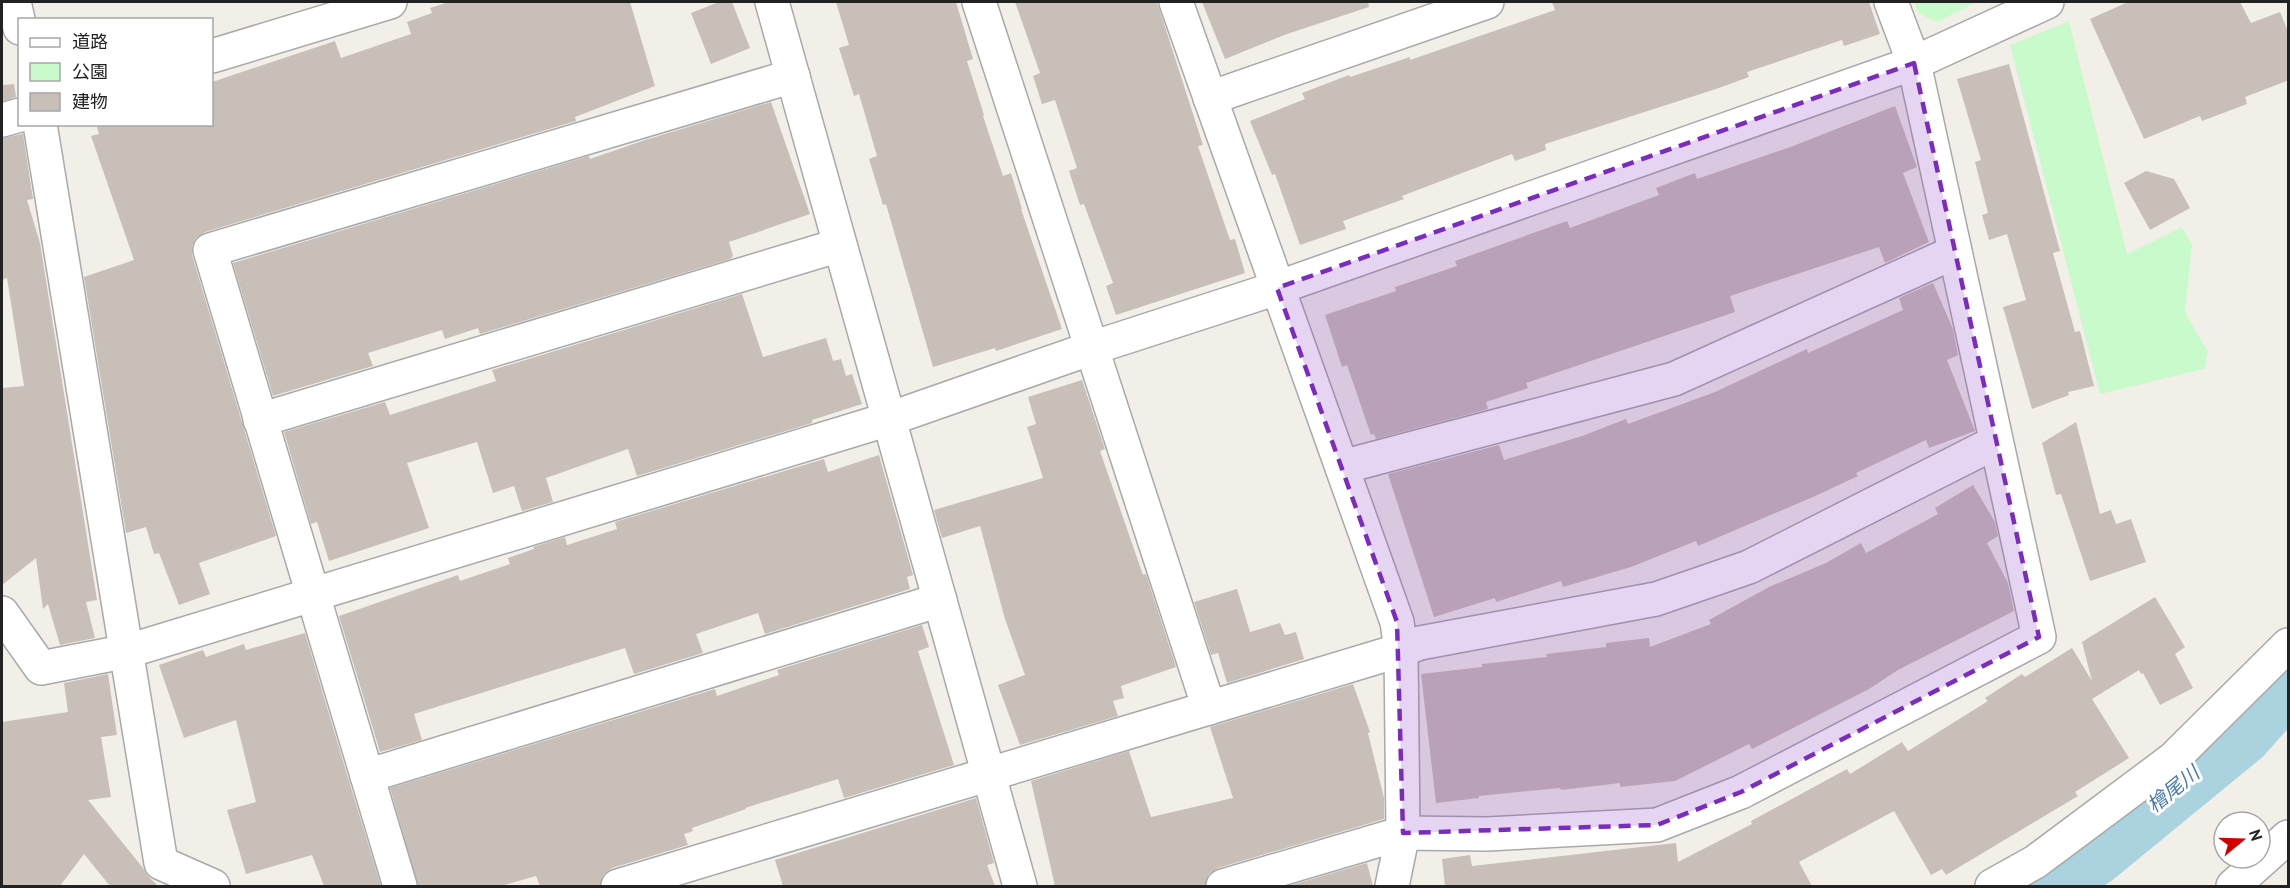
<svg xmlns="http://www.w3.org/2000/svg" width="2290" height="888" font-family="'PT Sans','Noto Sans JP',sans-serif">
<style>
.park{fill:#c8facc}
.lines{fill:none;stroke-linecap:round;stroke-linejoin:round}
.river{stroke:#aad3df;stroke-width:63}
.building{fill:#c7bfb8}
.street-casing{stroke:#a9a9a9;stroke-width:36}
.street{stroke:#fff;stroke-width:33}
.marked{fill:#7b2cbf;fill-opacity:0.2;stroke:#7b2cbf;stroke-width:4.5;stroke-dasharray:12 8;stroke-linejoin:round}
.labels{text-anchor:middle;stroke-width:6;stroke-linejoin:round;paint-order:stroke}
.water-label{font-size:20px;font-style:italic;fill:#4a7aab;stroke:#fff}
</style>
<rect width="100%" height="100%" fill="#f2efe9"/>
<!-- park -->
<g class="park">
<path d="M1914,2H1977L1937,22L1918,13Z"/>
<path d="M2069,21L2127,254L2182,227L2192,244L2185,312L2208,352L2204,369L2100,394L2010,45Z"/>
</g>
<g class="lines">
<!-- river -->
<path class="river" d="M2048,886L2096,853L2241,734L2288,681"/>
</g>
<!-- building -->
<g class="building">
<path d="M449,2H630L655,86L575,117L576,121L205,232L196,238L192,246V255L276,536L199,563L210,594L179,605L159,553L154,554L146,527L126,533L84,277L134,260L91,136L99,134L96,124H212V82L335,41L341,58L411,34L407,22L432,13L430,8Z"/>
<path d="M719,2H732L750,48L711,64L691,13Z"/>
<path d="M836,2H956L973,59L967,61L984,115L983,116L1003,176L1011,173L1022,209H1021L1062,329L996,351L995,348L933,367L886,204L883,205L869,159L877,156L859,94L854,96L839,48L849,45Z"/>
<path d="M1015,2H1157L1203,145L1198,146L1230,240L1235,239L1245,273L1116,315L1106,286L1113,283L1084,204L1080,205L1069,171L1077,168L1055,100L1042,104L1033,76L1040,73Z"/>
<path d="M1202,2H1368L1369,7L1287,34L1225,59Z"/>
<path d="M1552,2H1869L1880,34L1844,46L1842,40L1747,72L1749,77L1716,89L1545,144L1546,150L1515,161L1512,154L1402,196L1404,199L1343,221L1346,229L1300,245L1275,174L1272,175L1250,121L1305,99L1302,93L1349,75L1350,77L1410,57V60L1555,10Z"/>
<path d="M2128,2H2240L2251,23L2280,12L2289,34V80L2245,97L2247,104L2202,121L2200,116L2144,139L2090,19Z"/>
<path d="M2009,64L2060,251L2053,253L2075,332L2080,331L2094,386L2068,392L2069,395L2032,409L2003,307L2026,300L2007,234L1989,240L1982,215L1988,213L1975,162L1981,160L1957,79Z"/>
<path d="M14,84L16,97L2,101V85Z"/>
<path d="M771,102L810,214L729,242L733,256L730,259L480,334L478,328L445,339L442,330L368,353L373,366L273,396L233,263L589,156L590,159L645,140Z"/>
<path d="M1895,106L1917,167L1903,173L1929,242L1885,263L1879,247L1730,296L1735,312L1526,383L1528,388L1486,402L1488,409L1376,439L1374,434L1371,435L1347,365L1342,367L1325,315L1396,291L1395,287L1457,266L1455,261L1567,221L1570,228L1659,195L1656,188L1695,173L1697,179L1793,146Z"/>
<path d="M23,134L33,199L27,200L40,243L97,600L86,602L95,638L60,645L48,604L43,609L36,558L2,585V388L24,386L7,278L2,280V138Z"/>
<path d="M2146,171L2174,179L2190,208L2150,230L2124,183Z"/>
<path d="M1933,283L1953,329L1958,355L1947,360L1975,431L1929,448L1926,440L1856,473L1858,476L1813,497L1698,546L1696,541L1631,567L1563,587L1561,581L1496,602L1495,598L1434,617L1388,474L1499,445L1504,460L1582,436L1626,419L1628,424L1715,392L1807,349L1808,353L1903,310L1899,298Z"/>
<path d="M742,294L763,357L826,338L833,361L841,359L846,376L852,374L862,404L812,420V423L637,476L628,449L546,478L553,502L522,511L514,486L493,493L477,442L407,463L429,528L329,561L317,522L311,524L284,432L385,402L390,415L496,381L492,370Z"/>
<path d="M1082,380L1105,449L1100,451L1143,575L1146,574L1176,667L1121,686L1124,698L1113,701L1118,716L1020,745L998,685L1025,675L1005,619L980,526L942,538L934,510L1043,478L1027,427L1036,424L1028,397Z"/>
<path d="M2076,422L2100,514L2111,510L2116,524L2131,519L2146,562L2090,581L2061,494L2056,495L2042,443Z"/>
<path d="M879,455L913,575L907,577L910,589L765,634L758,613L696,634L703,653L634,674L625,648L414,714L422,740L380,752L339,616L458,575L460,581L510,564L508,558L534,549L533,547L565,537L567,545L617,529L615,522L824,459L828,472Z"/>
<path d="M1973,485L1995,522L1998,536L1987,543L2008,583L2014,611L1898,670L1869,689L1752,749L1749,744L1675,781L1620,787V783L1561,790L1560,788L1479,796V798L1436,803L1421,674L1482,667V664L1547,657L1546,654L1606,647V643L1649,638L1650,647L1711,624L1709,620L1769,587L1826,563L1861,543L1866,553L1938,514L1935,508Z"/>
<path d="M1237,589L1250,632L1280,623L1285,635L1296,632L1304,659L1227,683L1218,653L1211,655L1194,602Z"/>
<path d="M2155,597L2185,647L2175,654L2193,688L2160,705L2143,673L2141,674L2139,670L2092,699L2129,758L2075,792L2078,796L1946,875L1942,869L1931,875L1894,811L1799,862L1812,886H1445L1442,859L1470,855L1472,866L1676,843L1678,862L1752,824L1751,821L1847,769L1850,774L1902,742L1908,751L1988,701L1985,698L2022,674L2025,677L2072,648L2092,681L2082,642Z"/>
<path d="M922,625L929,647L918,651L954,765L844,798L838,779L745,808L746,809L692,828L693,831L684,834L688,845L612,868L604,874L600,886H540L536,876L501,886H418L390,788L715,689L717,696L779,675L777,670Z"/>
<path d="M305,633L349,781L381,886H324L312,855L246,874L227,810L256,802L236,720L184,738L159,665L203,650L206,657L244,644L246,650Z"/>
<path d="M108,674L117,735L101,737L111,797L88,800L143,868L147,875L158,886H110L84,854L60,886H2V722L68,712L64,683Z"/>
<path d="M1353,684L1370,732L1368,733L1384,798V819L1218,868L1209,874L1205,886H1055L1031,781L1129,751L1151,817L1233,798L1210,727Z"/>
<path d="M976,798L994,863L987,865L995,886H783L775,860Z"/>
<path d="M1367,863L1373,886H1288Z"/>
</g>
<g class="lines">
<defs>
<g id="street">
<path d="M14,2L20,28"/>
<path d="M772,2L1020,886"/>
<path d="M980,2H979L1209,708"/>
<path d="M1176,2L1397,622L1401,650L1403,833L1392,886"/>
<path d="M212,56L390,2"/>
<path d="M1210,98L1487,2"/>
<path d="M2,120L20,115"/>
<path d="M40,124L161,863L213,886"/>
<path d="M260,420L840,245"/>
<path d="M1342,467L1674,379L1955,252"/>
<path d="M2,613L41,668L128,651L889,419L1092,348L1277,288L1914,63L2047,2"/>
<path d="M367,776L940,600"/>
<path d="M400,886L210,250L793,76"/>
<path d="M618,886L1401,650L1420,643L1656,599L1749,567L1996,442"/>
<path d="M1223,886L1403,833L1487,834L1657,825L1741,792L2039,637L1914,63L1891,2"/>
<path d="M1992,886L2035,862L2173,759L2288,645"/>
<path d="M2233,886L2288,837"/>
</g>
</defs>
<!-- street casing -->
<use href="#street" class="street-casing"/>
<!-- street -->
<use href="#street" class="street"/>
</g>
<!-- marked area -->
<path class="marked" d="M1914,63L2039,637L1741,792L1657,825L1403,833L1397,622L1277,288Z"/>
<g class="labels">
<!-- water labels -->
<g class="water-label">
<text transform="translate(2173 789) rotate(-39)" y="7">檜尾川</text>
</g>
</g>
<!-- border -->
<rect width="2290" height="888" fill="none" stroke="#222222" stroke-width="6"/>
<!-- legend -->
<rect x="18" y="18" width="195" height="108" fill="#ffffff" stroke="#a7a7a7" stroke-width="1.5"/>
<rect x="30" y="38" width="30" height="9" fill="#ffffff" stroke="#a7a7a7" stroke-width="1.5"/>
<text x="72" y="48" font-size="18" fill="#222222">道路</text>
<rect x="30" y="63" width="30" height="18" fill="#c8facc" stroke="#a7a7a7" stroke-width="1.5"/>
<text x="72" y="78" font-size="18" fill="#222222">公園</text>
<rect x="30" y="93" width="30" height="18" fill="#c7bfb8" stroke="#a7a7a7" stroke-width="1.5"/>
<text x="72" y="108" font-size="18" fill="#222222">建物</text>
<!-- north arrow -->
<g transform="translate(2242 840) rotate(71)"><circle r="28" fill="#ffffff" stroke="#a7a7a7" stroke-width="1.5"/>
<path d="M0-4.5L10 22L0 15L-10 22Z" fill="#d40000"/>
<text y="-9" font-size="16" font-weight="bold" text-anchor="middle" fill="#222222">N</text>
</g>
</svg>
